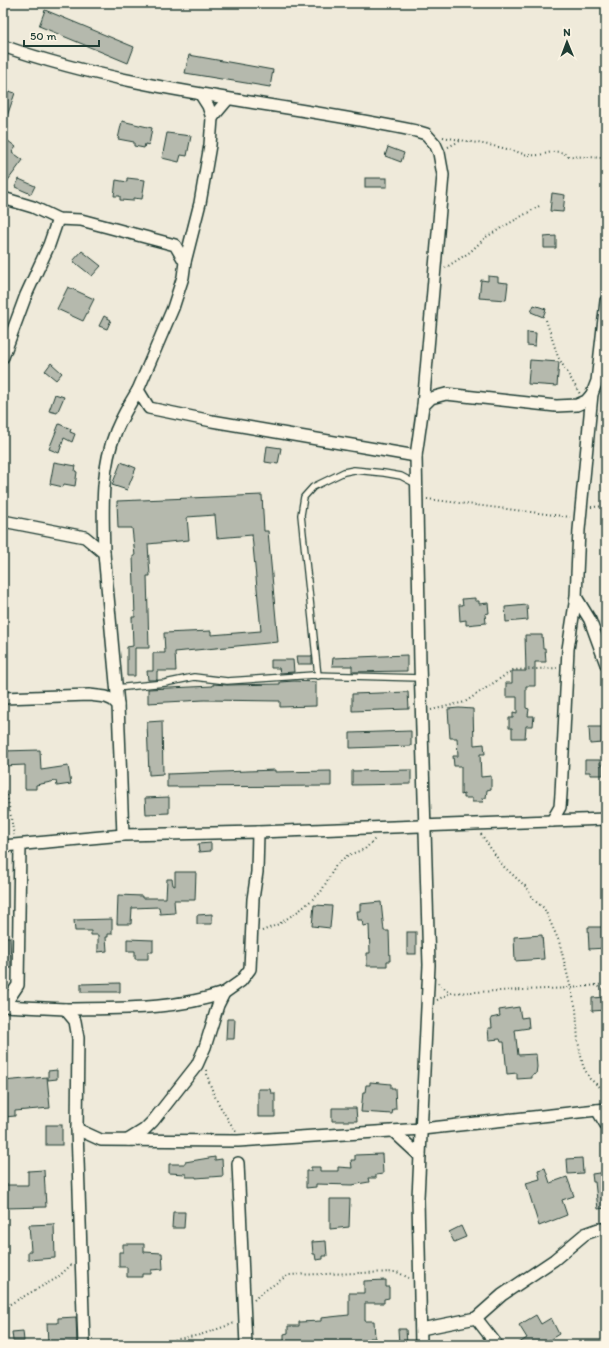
<svg xmlns="http://www.w3.org/2000/svg" width="609" height="1348" font-family="Itim,sans-serif">
<style>
.building{fill:#b5b9ad;stroke:#1f3d34}
.lines{fill:none;stroke-linecap:round;stroke-linejoin:round}
.lane-casing{stroke:#1f3d34;stroke-width:8}
.street-casing{stroke:#1f3d34;stroke-width:14}
.path{stroke:#1f3d34;stroke-width:2;stroke-dasharray:1 3;stroke-linecap:butt}
.lane{stroke:#fcf5e5;stroke-width:5.5}
.street{stroke:#fcf5e5;stroke-width:11}
</style>
<rect width="100%" height="100%" fill="#efeada"/>
<filter id="ink" filterUnits="userSpaceOnUse"><feTurbulence type="fractalNoise" baseFrequency=".025" numOctaves="2"/><feDisplacementMap in="SourceGraphic" scale="8" xChannelSelector="R" yChannelSelector="G"/><feConvolveMatrix kernelMatrix="1 2 1 2 8 2 1 2 1" color-interpolation-filters="sRGB"/></filter>
<g filter="url(#ink)">
<!-- building -->
<g class="building">
<path d="M45,10L134,47L128,63L39,26Z"/>
<path d="M189,55L273,70L270,87L185,73Z"/>
<path d="M3,89L15,93L4,125H3Z"/>
<path d="M122,121L152,128L149,145L145,144L144,148L134,146V142L118,139Z"/>
<path d="M167,133L191,136L187,156L181,155L179,162L162,158Z"/>
<path d="M3,137L16,147L12,152L23,160L3,187V174L7,167L3,165Z"/>
<path d="M388,147L404,153L401,162L385,156Z"/>
<path d="M127,178L145,180L142,199L133,198V201L120,200V196H114L116,180L127,182Z"/>
<rect x="365" y="178" width="22" height="9"/>
<path d="M19,179L35,186L31,194L15,187Z"/>
<path d="M552,193L565,195L563,212L550,211Z"/>
<path d="M556,236V248H544V237Z"/>
<path d="M82,251L101,266L92,276L73,261Z"/>
<path d="M488,276L498,277V282L508,283L506,300L479,298L481,280L488,281Z"/>
<path d="M68,287L94,299L83,321L57,309Z"/>
<path d="M534,305L546,309L543,317L531,312Z"/>
<path d="M104,316L111,320L107,329L99,326Z"/>
<path d="M527,332L536,333L535,346L527,345Z"/>
<path d="M530,360L559,362L557,386L528,384Z"/>
<path d="M51,363L62,373L56,380L45,371Z"/>
<path d="M55,394L64,397L57,413L49,411Z"/>
<path d="M59,424L71,429L70,432L75,434L72,442L64,438L59,453L49,449Z"/>
<path d="M267,446L281,448L278,464L265,462Z"/>
<path d="M54,462L76,466L75,471L77,472L75,486L64,484L63,487L50,484Z"/>
<path d="M121,462L136,468L127,490L112,485Z"/>
<path d="M262,495L264,531H268L278,642L175,652L176,671H157V680H148L147,671H153V653H165L164,633L211,631V635L261,631L252,535L217,538L215,515L187,517L189,540L148,544L150,576H147L149,648H135V676H127V647L133,646L132,617H135L133,556H135L132,528H118L117,501Z"/>
<path d="M475,598V601H479V604L488,603L489,613L485,614L486,623L466,625V620L460,621L459,605H463L462,599Z"/>
<path d="M527,605L528,620L506,622L505,607Z"/>
<path d="M525,635H542L543,648H545L546,662H535V686H526V708L529,709L528,716H534L533,726H526L525,738H512V728H509V718H513V712L517,713V697H506V683H512V671H526Z"/>
<path d="M407,655V671L352,672V666H332L333,658Z"/>
<path d="M296,656H312V664H297Z"/>
<path d="M271,660H293L294,672L280,673L279,668H271Z"/>
<path d="M294,681L316,682V706L280,707V701L204,700L148,703V689L213,686V684L227,685L280,684V682Z"/>
<path d="M408,692L409,709L352,711V694Z"/>
<path d="M459,708L473,709L474,745L484,744L485,754H480L481,777L491,776V789L487,790L486,798H482L483,802H472V798H464V794L461,795V766H454L453,756H458L457,738H450L448,709Z"/>
<path d="M162,721L163,774L149,775L147,722Z"/>
<path d="M589,727H602V743L590,744Z"/>
<path d="M411,731V746L350,748V733Z"/>
<path d="M40,750L41,770L68,766L71,784L57,786L56,781L36,785V789H25V765L3,766V751Z"/>
<path d="M585,760H600V765H603V775H590V772H585Z"/>
<path d="M275,770V772L331,771V786L167,787V774Z"/>
<path d="M411,770V784L352,785V771Z"/>
<path d="M169,797V813L146,814L145,798Z"/>
<path d="M211,843V851L199,852L198,844Z"/>
<path d="M175,872H196L195,900H174L175,913L160,914L159,907L132,908L131,924H117L118,895L142,896V898H166L167,879H172L173,885L175,886Z"/>
<path d="M381,902L384,931H389L390,961H387V966H367V953H370L369,925L363,926L362,920H358L357,911H360V904Z"/>
<path d="M314,905L332,906L330,928L312,926Z"/>
<path d="M212,914V924H197V915Z"/>
<path d="M112,919V934H108V937H106L107,951L98,952V935H91V931H75L74,920Z"/>
<path d="M588,927H606V948L589,949Z"/>
<rect x="407" y="932" width="9" height="22"/>
<path d="M542,935L544,959L515,961L514,937Z"/>
<path d="M3,937H10L11,968L3,969Z"/>
<path d="M127,939L153,940V952H148V959H135V951H127Z"/>
<path d="M120,983V992H81V984Z"/>
<path d="M606,997V1010L592,1011V998Z"/>
<path d="M519,1007L521,1018L528,1017L529,1028L515,1030L518,1055L536,1054L537,1067L536,1074L532,1075V1078L517,1079V1073L507,1074L504,1042H501L500,1039L489,1040L488,1028H492L491,1018L500,1016L499,1010Z"/>
<path d="M227,1019H235L234,1039H226Z"/>
<path d="M57,1070V1079L48,1080V1071Z"/>
<path d="M47,1077L50,1108L15,1111V1116L5,1117L3,1081Z"/>
<path d="M370,1082L391,1084V1088H395L396,1109H393L392,1114L361,1112L363,1092H365L366,1085H370Z"/>
<path d="M258,1089H270L271,1093H275V1117H258Z"/>
<path d="M332,1108H356L357,1121H332Z"/>
<rect x="46" y="1125" width="16" height="20"/>
<path d="M382,1154L383,1174L376,1175V1178H368L369,1182L352,1185L316,1184V1187L306,1188V1171H311V1167H320V1171H338V1167L352,1168L351,1160H355V1155Z"/>
<path d="M215,1157V1160L222,1159L223,1176L196,1178V1177H186V1174L169,1173V1164H185V1162Z"/>
<path d="M582,1158L583,1173L568,1174L567,1159Z"/>
<path d="M545,1168L550,1183L567,1177L574,1196L562,1200L567,1215L539,1226L526,1183L540,1179L538,1170Z"/>
<path d="M44,1170L46,1207L6,1208L5,1185H28V1171Z"/>
<path d="M599,1173H606V1208L598,1209L595,1182H593L592,1174Z"/>
<path d="M330,1199H350L349,1227L330,1229Z"/>
<path d="M173,1212H185L184,1228H172Z"/>
<path d="M54,1224L55,1258L28,1260V1251H31L29,1225Z"/>
<path d="M461,1226L466,1237L454,1242L449,1232Z"/>
<path d="M326,1241L327,1256H323V1259L316,1260L315,1254H313L312,1242Z"/>
<path d="M123,1244H144V1252L162,1253L163,1269L151,1270V1274H142V1277H127V1267H119V1252H123Z"/>
<path d="M386,1280V1287H389V1298L384,1299V1303H365V1321H374L375,1338H369V1345L284,1344V1334L288,1333V1326H299V1322L321,1321V1318L349,1315V1293H364V1281Z"/>
<path d="M536,1315L541,1324L551,1318L559,1334L541,1345H516L527,1338L519,1325Z"/>
<path d="M76,1317L77,1343H69V1345L48,1344L47,1323H58V1318Z"/>
<path d="M398,1329H406L407,1345H399Z"/>
<path d="M23,1331L24,1341H13L12,1332Z"/>
</g>
<g class="lines">
<defs>
<g id="lane">
<path d="M318,676L301,515L304,497L313,487L344,472L354,470L384,473L401,476L416,484"/>
<path d="M116,688L165,683L194,677L227,681L314,675L420,678"/>
</g>
<g id="street">
<path d="M3,46C136,93 279,102 416,131L426,134L435,144L439,153L443,175L423,406L416,456L420,663L429,965L418,1198L421,1345"/>
<path d="M212,118L228,99"/>
<path d="M3,198L33,207L58,219L81,220L175,245L185,262L183,277L173,308L138,390L149,408L212,421L416,456"/>
<path d="M185,262L200,203L210,145L212,118L208,106L201,95"/>
<path d="M3,357L26,295L49,245L58,219"/>
<path d="M423,406L431,398L446,394L556,406L577,405L586,401L592,394"/>
<path d="M3,521L85,537L104,553L118,705"/>
<path d="M104,553C103,513 100,470 116,431C122,417 130,403 138,390"/>
<path d="M576,597L590,620L606,664"/>
<path d="M3,698L89,695L106,697L113,700L118,705L123,835"/>
<path d="M552,821L560,807L561,794L568,649L576,597L579,530L592,394L597,381L606,301"/>
<path d="M3,846L123,835L258,832L606,819"/>
<path d="M3,1006L65,1009L75,1021L78,1038L77,1129L84,1345"/>
<path d="M4,1006L18,985L20,845"/>
<path d="M65,1009C118,1008 174,1010 224,993"/>
<path d="M597,1110L606,1125"/>
<path d="M77,1129L101,1140L238,1141L422,1129L606,1109"/>
<path d="M393,1131L420,1156"/>
<path d="M128,1140L144,1130L153,1121L197,1065L205,1047L218,1005L224,993L241,981L250,969L253,899L257,872L258,832"/>
<path d="M238,1163L246,1345"/>
<path d="M476,1318L497,1345"/>
<path d="M421,1329L476,1318L502,1295L554,1260L585,1234L599,1229H606"/>
</g>
</defs>
<!-- lane casing -->
<use href="#lane" class="lane-casing"/>
<!-- street casing -->
<use href="#street" class="street-casing"/>
<!-- path -->
<g class="path">
<path d="M443,137C465,141 486,144 507,149C515,150 522,155 531,155C545,157 555,146 568,156L606,158"/>
<path d="M448,147L460,141"/>
<path d="M445,268L470,252L486,237L541,205"/>
<path d="M546,320L558,357L580,394"/>
<path d="M427,499L570,517"/>
<path d="M591,507L606,506"/>
<path d="M431,710L465,702L513,670L557,668"/>
<path d="M3,714L7,708"/>
<path d="M3,784L7,795L14,835"/>
<path d="M481,834L502,865L525,886L535,901L544,908L553,928L559,941L576,1009L578,1041L583,1066L590,1079L606,1092"/>
<path d="M262,931L279,924L300,910L321,892L336,865L348,855L365,849L376,838"/>
<path d="M438,983L450,993"/>
<path d="M595,985L606,990"/>
<path d="M437,1000L450,993L571,988L606,984"/>
<path d="M206,1070C212,1096 222,1110 236,1132"/>
<path d="M254,1300L260,1294L288,1275L397,1272L409,1278"/>
<path d="M3,1308L57,1278L71,1265"/>
<path d="M164,1345L173,1340L200,1335L235,1323"/>
</g>
<!-- lane -->
<use href="#lane" class="lane"/>
<!-- street -->
<use href="#street" class="street"/>
</g>
</g>
<!-- margin -->
<rect width="609" height="1348" fill="none" stroke="#fcf5e5" stroke-width="16"/>
<rect x="8" y="8" width="593" height="1332" fill="none" stroke="#1f3d34" stroke-width="1.5" filter="url(#ink)"/>
<!-- north arrow -->
<g transform="translate(567 42) rotate(359)" stroke="#fcf5e5" stroke-width="3" paint-order="stroke">
<path d="M0-3L7 15L0 10L-7 15Z" fill="#1f3d34"/>
<text y="-6" font-size="11" font-weight="bold" text-anchor="middle" fill="#1f3d34">N</text>
</g>
<!-- scale -->
<path d="M24 40v6h75v-6" fill="none" stroke="#1f3d34" stroke-width="2"/>
<text x="30" y="40" font-size="12" fill="#1f3d34" stroke="#fcf5e5" stroke-width="3" paint-order="stroke">50 m</text>
</svg>
